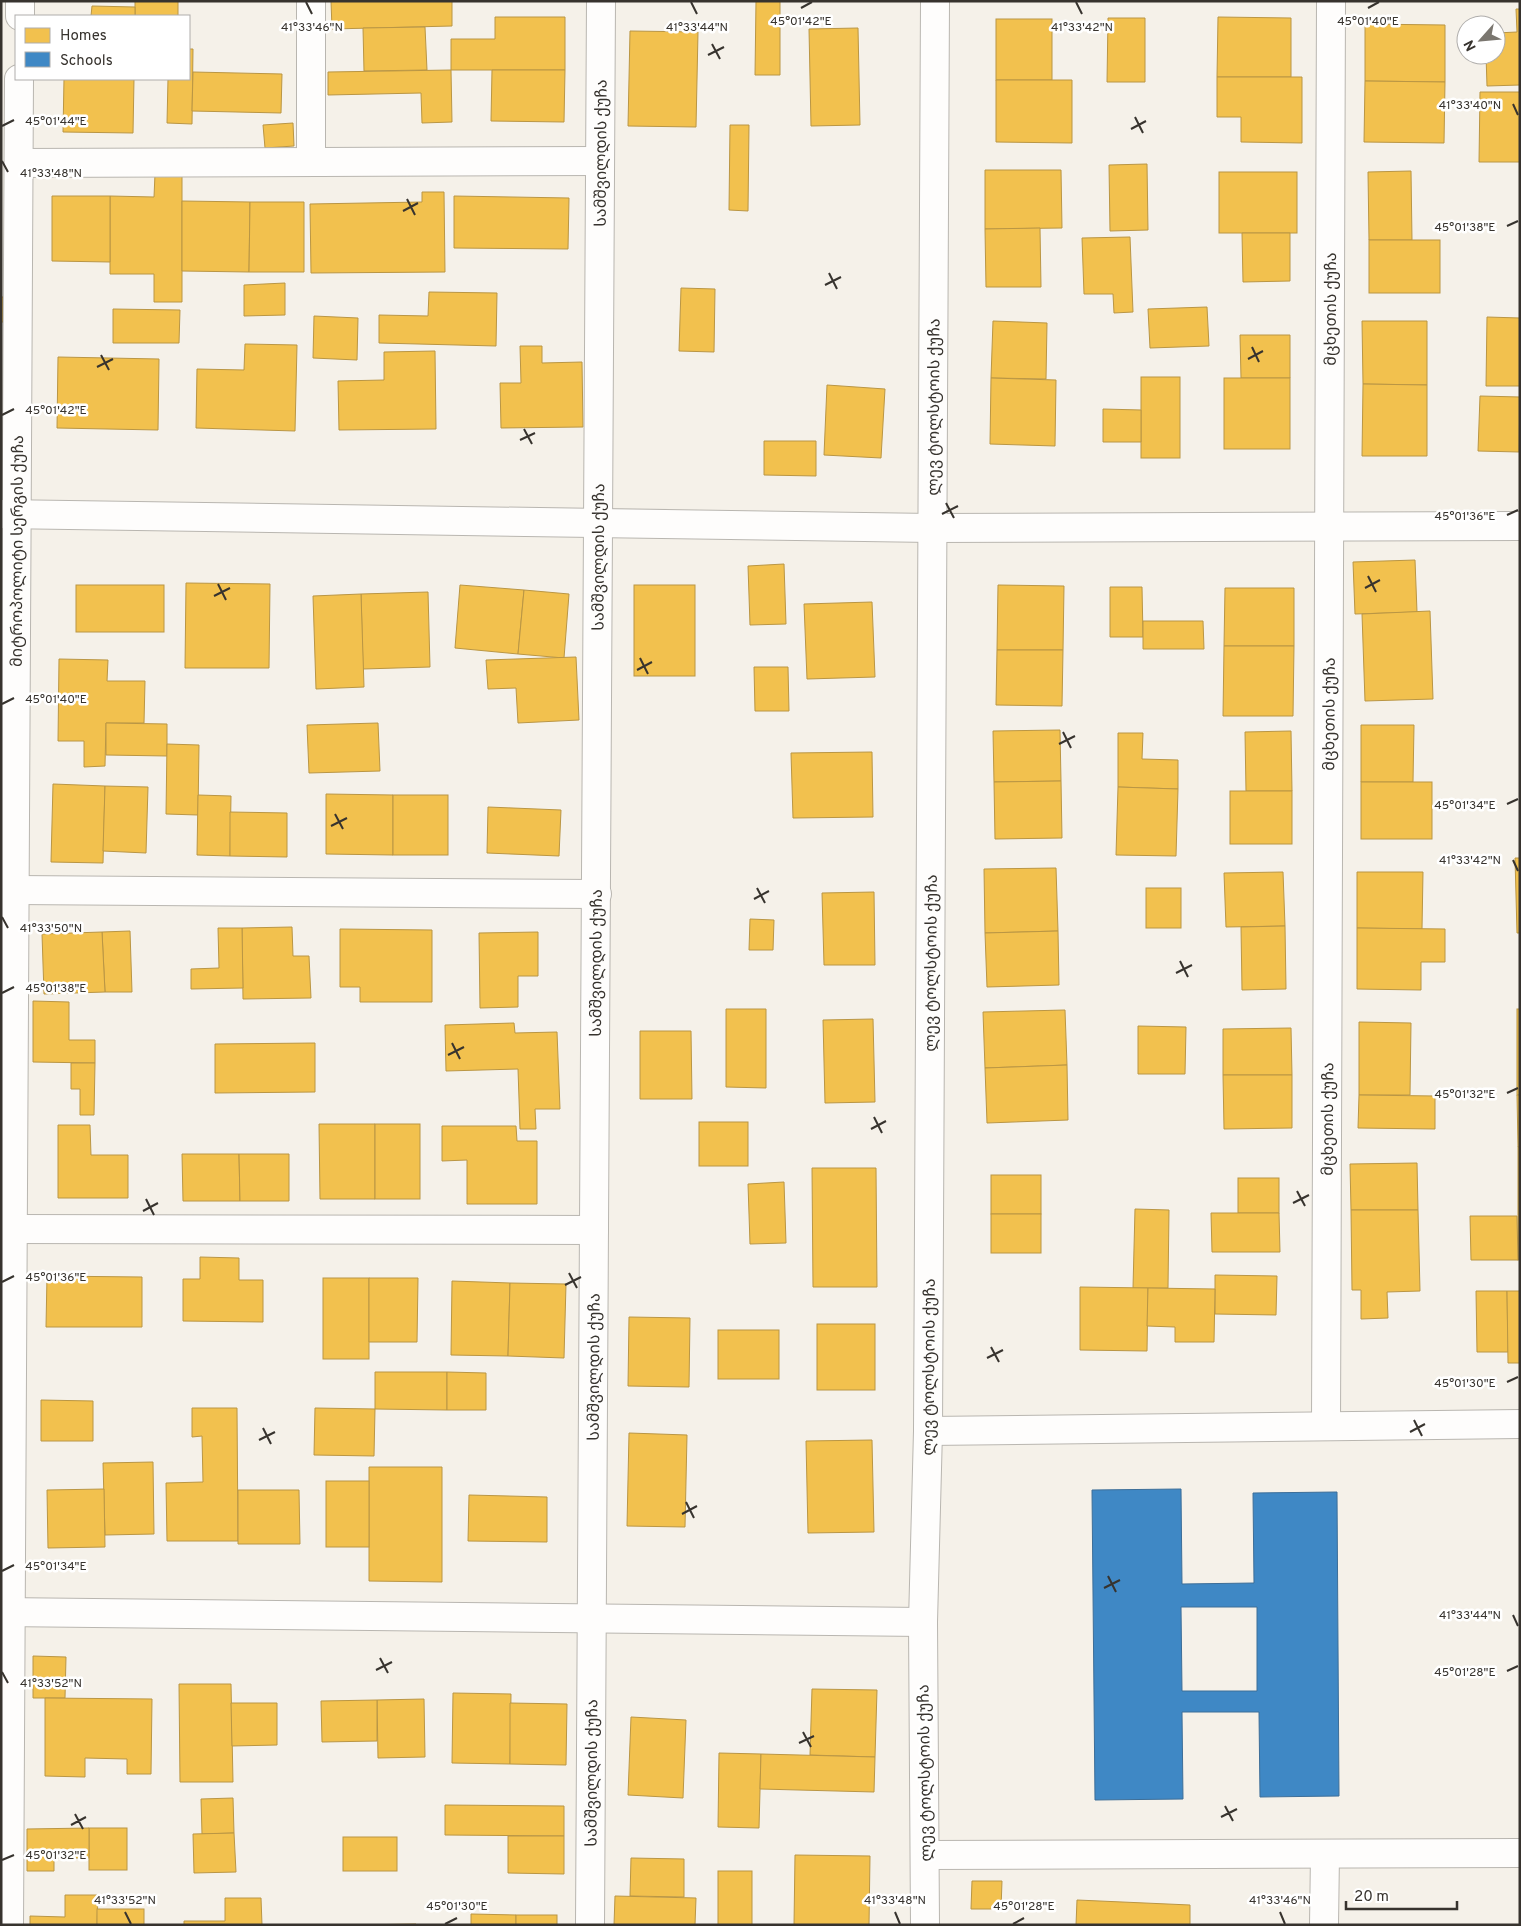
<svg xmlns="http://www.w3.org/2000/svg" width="1521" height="1926" font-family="Overpass,'Noto Sans Georgian',sans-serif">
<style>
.homes{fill:#f2c14e;stroke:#ba9644}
.schools{fill:#3f88c5;stroke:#3d6e98;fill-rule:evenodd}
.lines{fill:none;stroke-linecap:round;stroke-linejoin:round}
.street-casing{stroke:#b9b6b0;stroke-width:30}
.street{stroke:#fefdfc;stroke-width:28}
.ticks{fill:none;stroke:#37332e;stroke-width:2}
.labels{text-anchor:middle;stroke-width:5;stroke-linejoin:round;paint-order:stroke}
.street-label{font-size:16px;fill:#37332e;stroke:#fff}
.ticks-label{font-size:12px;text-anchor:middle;fill:#37332e;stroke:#fff;stroke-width:5;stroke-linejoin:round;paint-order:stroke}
</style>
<rect width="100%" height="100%" fill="#f5f1e9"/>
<!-- homes -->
<g class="homes">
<rect x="135" y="1" width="43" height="15"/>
<path d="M331,1H452V26L332,29Z"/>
<path d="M756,1H780V75H755Z"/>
<path d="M92,6L135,7V16H91Z"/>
<path d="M1516,9H1520V85L1487,86L1486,55H1496V33L1517,32Z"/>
<path d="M495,17H565V70H451V39H495Z"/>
<path d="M1218,17L1291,18V77H1217Z"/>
<path d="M1108,18H1145V82H1107Z"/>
<rect x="996" y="19" width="56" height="61"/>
<path d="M1365,24L1445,25V82L1365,81Z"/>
<path d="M425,27L427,70L364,71L363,28Z"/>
<path d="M858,28L860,125L811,126L809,29Z"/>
<path d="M630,31L698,32L696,127L628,126Z"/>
<path d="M189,49H193L192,124L167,123L168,79H189Z"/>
<path d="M451,70L452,122L422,123L421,93L328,95V72Z"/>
<path d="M492,70H565L564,122L491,121Z"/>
<path d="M193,72L282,74L281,113L192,111Z"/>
<path d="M1217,77H1302V143L1241,142V117H1217Z"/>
<path d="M64,79H134L133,133L63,132Z"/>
<path d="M996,80H1072V143L996,142Z"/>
<path d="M1365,81L1445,82L1444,143L1364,142Z"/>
<path d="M1480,92H1520V162H1479Z"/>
<path d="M293,123L294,146L265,148L263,125Z"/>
<path d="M730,125H749L748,211L729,210Z"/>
<path d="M1147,164L1148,230L1110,231L1109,165Z"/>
<path d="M985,170H1061L1062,228L985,229Z"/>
<path d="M1411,171L1412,240H1369L1368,172Z"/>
<rect x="1219" y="172" width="78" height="61"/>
<path d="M155,174H182V302H154V274H110V196L154,197Z"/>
<path d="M422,192H444L445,272L311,273L310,204L422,202Z"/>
<path d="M52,196H110V262L52,261Z"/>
<path d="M454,196L569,198L568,249L454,248Z"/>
<path d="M182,201L250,202L249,272L182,271Z"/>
<path d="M250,202H304V272H249Z"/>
<path d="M1040,228L1041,287H986L985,229Z"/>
<path d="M1242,233H1290V281L1243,282Z"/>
<path d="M1130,237L1133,312L1114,313L1113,294H1084L1082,238Z"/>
<rect x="1369" y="240" width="71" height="53"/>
<path d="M285,283V315L244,316V285Z"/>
<path d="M681,288L715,289L714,352L679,351Z"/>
<path d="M429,292L497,293L496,346L379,343V315L428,316Z"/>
<rect x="1" y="297" width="10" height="25"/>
<path d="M1207,307L1209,346L1150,348L1148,309Z"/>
<path d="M113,309L180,310L179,343H113Z"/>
<path d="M314,316L358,318L357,360L313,358Z"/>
<path d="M1487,317L1520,318V386H1486Z"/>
<path d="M993,321L1047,323L1046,379L991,378Z"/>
<path d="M1362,321H1427V385L1363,384Z"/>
<path d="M1240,335H1290V378H1241Z"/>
<path d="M245,344L297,345L295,431L196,428L197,369L244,370Z"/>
<path d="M520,346H542V363L582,362L583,427L501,428L500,383H521Z"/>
<path d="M435,351L436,429L339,430L338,381L384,380V352Z"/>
<path d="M58,357L159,359L158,430L57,428Z"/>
<rect x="1141" y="377" width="39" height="81"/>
<path d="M991,378L1056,380L1055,446L990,444Z"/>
<rect x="1224" y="378" width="66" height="71"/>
<path d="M1363,384L1427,385V456H1362Z"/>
<path d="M827,385L885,389L881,458L824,455Z"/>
<path d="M1480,396L1520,397L1519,452L1478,451Z"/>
<path d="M1103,409L1141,410V442H1103Z"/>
<path d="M764,441H816V476L764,475Z"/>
<path d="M1415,560L1417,612L1355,614L1353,562Z"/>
<path d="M784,564L786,624L750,625L748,566Z"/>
<path d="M186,583L270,584L269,668H185Z"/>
<rect x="76" y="585" width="88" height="47"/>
<path d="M460,585L524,590L518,654L455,648Z"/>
<rect x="634" y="585" width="61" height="91"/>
<path d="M998,585L1064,586L1063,650H997Z"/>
<path d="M1110,587H1142L1143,637H1110Z"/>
<path d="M1225,588H1294V646H1224Z"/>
<path d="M524,590L569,594L564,658L518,654Z"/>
<path d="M428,592L430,667L363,669L361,594Z"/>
<path d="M361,594L364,687L316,689L313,596Z"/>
<path d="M872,602L875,677L807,679L804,604Z"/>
<path d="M1430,611L1433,699L1365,701L1362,614Z"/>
<path d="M1143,621H1203L1204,649H1143Z"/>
<path d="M1224,646H1294L1293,716H1223Z"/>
<path d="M997,650H1063L1062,706L996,705Z"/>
<path d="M576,657L579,720L518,723L516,688L488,689L486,660Z"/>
<path d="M59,659L108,660L107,681H145L144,723H106L105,766L84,767V741H58Z"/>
<path d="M754,667H788L789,711H755Z"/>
<path d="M106,723L167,724V756L106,755Z"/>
<path d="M378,723L380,771L309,773L307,725Z"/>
<path d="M1361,725H1414L1413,782H1361Z"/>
<path d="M1060,730L1061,781L994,782L993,731Z"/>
<path d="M1291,731L1292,791H1246L1245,732Z"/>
<path d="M1118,733H1143L1142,759L1178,760V789L1118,787Z"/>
<path d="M167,744L199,745L198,815L166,814Z"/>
<path d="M872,752L873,817L793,818L791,753Z"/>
<path d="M1061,781L1062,838L995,839L994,782Z"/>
<rect x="1361" y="782" width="71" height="57"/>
<path d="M53,784L105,786L103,863L51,862Z"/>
<path d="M105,786L148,787L146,853L103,851Z"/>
<path d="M1118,787L1178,789L1176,856L1116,855Z"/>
<rect x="1230" y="791" width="62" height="53"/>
<path d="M326,794L393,795V855L326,854Z"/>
<path d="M198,795L231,796L230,856L197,855Z"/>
<rect x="393" y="795" width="55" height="60"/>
<path d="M488,807L561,810L559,856L487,853Z"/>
<path d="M230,812L287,813V857L230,856Z"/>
<path d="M1515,858H1520V933H1517Z"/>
<path d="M1056,868L1058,931L985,933L984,869Z"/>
<path d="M1283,872L1285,926L1226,927L1224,873Z"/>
<path d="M1357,872H1423L1422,929L1357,928Z"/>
<rect x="1146" y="888" width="35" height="40"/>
<path d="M874,892L875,965H824L822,893Z"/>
<path d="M750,919L774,920L773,950H749Z"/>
<path d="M1285,926L1286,989L1242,990L1241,927Z"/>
<path d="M292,927L293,956H309L311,998L243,999L242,928Z"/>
<path d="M218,928H242L243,988L191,989V969L219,968Z"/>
<path d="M1357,928L1445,929V962H1421V990L1357,989Z"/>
<path d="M340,929L432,930V1002H360V987H340Z"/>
<path d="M130,931L132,992H105L102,932Z"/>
<path d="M1058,931L1059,985L987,987L985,933Z"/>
<path d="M102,932L105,992L44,994L42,934Z"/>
<path d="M538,932V976H518V1007L480,1008L479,933Z"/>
<path d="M33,1001L69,1002V1040H95V1063L33,1062Z"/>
<path d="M726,1009H766V1088L726,1087Z"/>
<rect x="1517" y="1009" width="3" height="86"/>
<path d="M1065,1010L1067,1065L985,1068L983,1012Z"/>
<path d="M873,1019L875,1102L825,1103L823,1020Z"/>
<path d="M1359,1022L1411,1023L1410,1095H1359Z"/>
<path d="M514,1023L515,1033L557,1032L560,1109H535L536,1129H520L518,1069L446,1071L445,1025Z"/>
<path d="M1138,1026L1186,1027L1185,1074H1138Z"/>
<path d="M1291,1028L1292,1075H1223V1029Z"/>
<path d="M640,1031H691L692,1099H640Z"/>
<path d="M315,1043V1092L215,1093V1044Z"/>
<path d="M71,1063H95L94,1115H80V1089H71Z"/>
<path d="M1067,1065L1068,1120L987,1123L985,1068Z"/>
<path d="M1223,1075H1292V1128L1224,1129Z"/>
<path d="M1359,1095L1435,1096V1129L1358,1128Z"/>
<path d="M1517,1095H1520V1147H1518Z"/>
<rect x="699" y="1122" width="49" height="44"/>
<path d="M319,1124H375V1199H320Z"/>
<rect x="375" y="1124" width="45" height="75"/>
<path d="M58,1125H90L91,1155H128V1198H58Z"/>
<path d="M442,1126H516L517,1141H537V1204H467V1160L442,1161Z"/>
<rect x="1518" y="1147" width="2" height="113"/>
<path d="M182,1154H239L240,1201H183Z"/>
<path d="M239,1154H289V1201H240Z"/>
<path d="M1417,1163L1418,1210H1351L1350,1164Z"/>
<path d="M812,1168H876L877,1287H813Z"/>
<rect x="991" y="1175" width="50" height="39"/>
<rect x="1238" y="1178" width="41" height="35"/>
<path d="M784,1182L786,1243L750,1244L748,1184Z"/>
<path d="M1135,1209L1169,1210L1168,1288H1133Z"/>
<path d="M1351,1210H1418L1420,1291L1387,1292L1388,1318L1361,1319V1290H1352Z"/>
<path d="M1211,1213H1279L1280,1252H1212Z"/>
<rect x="991" y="1214" width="50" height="39"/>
<path d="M1470,1216H1517L1518,1260H1471Z"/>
<path d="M200,1257L239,1258V1280H263V1322L183,1321V1279H200Z"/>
<path d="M1215,1275L1277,1276L1276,1315L1215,1314Z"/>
<path d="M47,1276L142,1277V1327H46Z"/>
<rect x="323" y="1278" width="46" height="81"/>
<path d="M369,1278H418L417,1342H369Z"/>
<path d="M452,1281L510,1283L508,1356L451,1355Z"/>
<path d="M510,1283L566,1284L564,1358L508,1356Z"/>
<path d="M1080,1287L1148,1288L1147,1351L1080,1350Z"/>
<path d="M1148,1288L1215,1289L1214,1342H1175V1327L1147,1326Z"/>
<path d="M1476,1291H1507L1508,1352H1477Z"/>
<path d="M1507,1291H1520V1363H1508Z"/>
<path d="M629,1317L690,1318L689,1387L628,1386Z"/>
<rect x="817" y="1324" width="58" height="66"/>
<rect x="718" y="1330" width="61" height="49"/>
<path d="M375,1372H447V1410L375,1409Z"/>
<path d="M447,1372L486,1373V1410H447Z"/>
<path d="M41,1400L93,1401V1441H41Z"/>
<path d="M192,1408H237L238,1541H167L166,1483L203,1482L202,1436L192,1437Z"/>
<path d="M315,1408L375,1409L374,1456L314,1455Z"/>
<path d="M629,1433L687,1435L685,1527L627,1526Z"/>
<path d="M872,1440L874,1532L808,1533L806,1441Z"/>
<path d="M153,1462L154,1534L105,1535L103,1463Z"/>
<path d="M369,1467H442V1582L369,1581Z"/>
<rect x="326" y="1481" width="43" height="66"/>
<path d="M104,1489L105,1547L48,1548L47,1490Z"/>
<path d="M238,1490H299L300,1544H238Z"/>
<path d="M469,1495L547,1497V1542L468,1541Z"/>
<path d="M33,1656L66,1657L65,1698H33Z"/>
<path d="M179,1684H231L233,1782H180Z"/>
<path d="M812,1689L877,1690L875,1757L810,1755Z"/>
<path d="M453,1693L511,1694L510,1764L452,1763Z"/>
<path d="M45,1698L152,1699L151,1774H127V1759L85,1758V1777L45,1776Z"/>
<path d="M424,1699L425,1757L378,1758L377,1700Z"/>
<path d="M377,1700V1741L322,1742L321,1701Z"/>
<path d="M231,1703H277V1745L232,1746Z"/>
<path d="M510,1703L567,1704L566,1765L510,1764Z"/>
<path d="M631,1717L686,1720L683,1798L628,1795Z"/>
<path d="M719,1753L761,1754L759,1828L718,1827Z"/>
<path d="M761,1754L875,1757L874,1792L760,1789Z"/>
<path d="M233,1798L234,1833L202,1834L201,1799Z"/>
<path d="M445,1805L564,1806V1836L445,1835Z"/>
<rect x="89" y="1828" width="38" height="42"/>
<path d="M89,1828V1858H54V1871H27V1829Z"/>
<path d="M234,1833L236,1872L194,1873L193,1834Z"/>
<path d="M508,1836H564V1874L508,1873Z"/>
<rect x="343" y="1837" width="54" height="34"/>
<path d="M795,1855L870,1856L869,1925H794Z"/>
<path d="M631,1858L684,1859V1897L630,1896Z"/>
<rect x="718" y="1871" width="34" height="54"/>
<path d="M972,1881H1002L1001,1909H971Z"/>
<path d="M65,1895H98L97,1925H30V1916L65,1917Z"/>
<path d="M615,1896L696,1898L695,1925H614Z"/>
<path d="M225,1898H261L262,1925H184V1921H225Z"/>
<path d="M1077,1900L1190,1905V1925H1076Z"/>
<rect x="97" y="1909" width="47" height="16"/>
<path d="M471,1914L516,1915V1925H471Z"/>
<rect x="516" y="1915" width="41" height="10"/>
<path d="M416,1924L417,1925H358Z"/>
</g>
<!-- schools -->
<path class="schools" d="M1181,1489L1182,1584L1254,1583L1253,1493L1337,1492L1339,1796L1260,1797L1259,1712H1182L1183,1799L1095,1800L1092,1490ZM1181,1607H1257V1691H1182Z"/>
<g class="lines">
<defs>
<g id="street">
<path d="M311,1V162"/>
<path d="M20,16V1"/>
<path d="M19,163L600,161"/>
<path d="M1,514L932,528L1520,526"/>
<path d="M15,890L597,894"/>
<path d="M13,1229L594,1230"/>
<path id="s1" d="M1326,1425L1331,1"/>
<path d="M928,1431L1520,1424"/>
<path d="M1,1612L923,1622"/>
<path d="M925,1855L1520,1853"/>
<path id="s2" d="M9,1925L19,79"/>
<path id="s3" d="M590,1925L601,1"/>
<path id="s4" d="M925,1925L923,1622L928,1431L935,1"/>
<path d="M1324,1925L1325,1854"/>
</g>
</defs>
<!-- street casing -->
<use href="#street" class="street-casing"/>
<!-- street -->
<use href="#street" class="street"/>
</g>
<!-- ticks -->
<path class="ticks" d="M306,2L312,14M691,2L697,14M1076,2L1082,14M801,8L812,2M1368,8L1379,2M712,44L720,59M708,55L724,47M1513,104L1518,115M1135,117L1143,133M2,126L14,120M1131,129L1146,121M2,161L8,172M407,199L415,215M403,211L418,203M1507,226L1518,221M829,273L837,289M825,285L841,277M1252,347L1259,362M101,355L109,370M1248,359L1263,351M97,367L113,359M2,415L14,409M524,429L532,444M520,440L535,433M946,503L954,518M942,514L958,506M1507,515L1518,510M1368,576L1376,592M218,584L226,600M1365,588L1380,580M214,596L230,588M640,658L648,674M637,670L652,662M2,704L14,698M1063,732L1071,748M1059,744L1075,736M1507,804L1518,799M335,814L343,829M331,826L347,818M1513,860L1518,871M757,888L765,903M754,899L769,891M2,917L8,928M1180,961L1188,977M1176,973L1192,965M2,993L14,987M452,1043L460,1059M448,1055L464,1047M1507,1093L1518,1088M874,1117L882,1133M871,1129L886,1121M1297,1191L1305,1206M146,1199L154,1215M1293,1203L1309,1195M143,1211L158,1203M569,1273L577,1288M2,1282L14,1276M565,1285L581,1277M991,1347L999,1362M987,1358L1003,1350M1507,1382L1518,1377M1414,1420L1422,1436M263,1428L271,1444M1410,1432L1425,1424M259,1440L275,1432M686,1502L694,1518M682,1514L697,1506M2,1571L14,1565M1108,1576L1116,1592M1104,1588L1120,1580M1513,1615L1518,1626M380,1658L388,1673M376,1670L392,1662M1507,1671L1518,1666M2,1672L8,1683M803,1732L811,1747M799,1743L814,1736M1225,1806L1233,1821M75,1814L83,1829M1221,1817L1237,1809M71,1825L86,1817M2,1860L14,1855M125,1912L131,1924M895,1912L900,1924M1280,1912L1285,1924M445,1924L457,1918M1013,1924L1024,1918"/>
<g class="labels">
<!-- street labels -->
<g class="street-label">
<text dy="6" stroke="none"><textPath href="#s3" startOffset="1772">სამშვილდის ქუჩა</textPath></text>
<text dy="6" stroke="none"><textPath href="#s1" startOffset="1116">მცხეთის ქუჩა</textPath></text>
<text dy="6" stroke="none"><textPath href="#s4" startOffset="1518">ლევ ტოლსტოის ქუჩა</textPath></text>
<text dy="6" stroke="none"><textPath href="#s2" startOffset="1374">მიტროპოლიტი სერგის ქუჩა</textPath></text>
<text dy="6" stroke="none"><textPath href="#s3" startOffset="1368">სამშვილდის ქუჩა</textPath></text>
<text dy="6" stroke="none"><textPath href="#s1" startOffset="711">მცხეთის ქუჩა</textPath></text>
<text dy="6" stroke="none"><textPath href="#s3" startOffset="962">სამშვილდის ქუჩა</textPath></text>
<text dy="6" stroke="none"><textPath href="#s4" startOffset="962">ლევ ტოლსტოის ქუჩა</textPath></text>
<text dy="6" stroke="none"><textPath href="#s1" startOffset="306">მცხეთის ქუჩა</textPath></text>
<text dy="6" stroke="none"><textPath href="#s3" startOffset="558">სამშვილდის ქუჩა</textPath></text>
<text dy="6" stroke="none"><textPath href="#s4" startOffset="558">ლევ ტოლსტოის ქუჩა</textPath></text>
<text dy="6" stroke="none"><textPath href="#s3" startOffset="152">სამშვილდის ქუჩა</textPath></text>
<text transform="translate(924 1773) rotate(-91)" y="6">ლევ ტოლსტოის ქუჩა</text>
</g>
</g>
<g class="ticks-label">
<text x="801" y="25">45°01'42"E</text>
<text x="1368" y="25">45°01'40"E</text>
<text x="312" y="31">41°33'46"N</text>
<text x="697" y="31">41°33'44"N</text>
<text x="1082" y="31">41°33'42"N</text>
<text x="1470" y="109">41°33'40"N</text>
<text x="56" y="125">45°01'44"E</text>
<text x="51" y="177">41°33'48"N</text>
<text x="1465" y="231">45°01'38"E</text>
<text x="56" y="414">45°01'42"E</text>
<text x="1465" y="520">45°01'36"E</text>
<text x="56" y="703">45°01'40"E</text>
<text x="1465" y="809">45°01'34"E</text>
<text x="1470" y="864">41°33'42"N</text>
<text x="51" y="932">41°33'50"N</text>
<text x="56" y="992">45°01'38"E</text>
<text x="1465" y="1098">45°01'32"E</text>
<text x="56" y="1281">45°01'36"E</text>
<text x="1465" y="1387">45°01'30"E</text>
<text x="56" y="1570">45°01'34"E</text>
<text x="1470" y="1619">41°33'44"N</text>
<text x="1465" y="1676">45°01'28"E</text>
<text x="51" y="1687">41°33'52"N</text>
<text x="56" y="1859">45°01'32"E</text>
<text x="125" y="1904">41°33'52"N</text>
<text x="895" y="1904">41°33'48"N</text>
<text x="1280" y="1904">41°33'46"N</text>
<text x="457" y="1910">45°01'30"E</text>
<text x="1024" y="1910">45°01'28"E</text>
</g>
<!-- border -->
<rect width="1521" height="1926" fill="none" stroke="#37332e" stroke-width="5"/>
<!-- legend -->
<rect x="15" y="15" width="175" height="65" fill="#ffffff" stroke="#afadab"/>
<rect x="25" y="28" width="25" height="15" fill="#f2c14e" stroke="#afadab"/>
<text x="60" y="40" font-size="15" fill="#37332e">Homes</text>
<rect x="25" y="52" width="25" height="15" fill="#3f88c5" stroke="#afadab"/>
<text x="60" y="65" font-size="15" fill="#37332e">Schools</text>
<!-- north arrow -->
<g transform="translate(1481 40) rotate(243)"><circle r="24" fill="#ffffff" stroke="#afadab"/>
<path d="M0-4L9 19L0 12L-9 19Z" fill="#7a766f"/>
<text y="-8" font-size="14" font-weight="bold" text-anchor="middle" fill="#37332e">N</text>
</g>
<!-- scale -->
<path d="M1346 1901v8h111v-8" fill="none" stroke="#37332e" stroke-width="2.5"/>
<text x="1354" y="1901" font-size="15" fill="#37332e" stroke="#ffffff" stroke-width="4" paint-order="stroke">20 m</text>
</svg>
